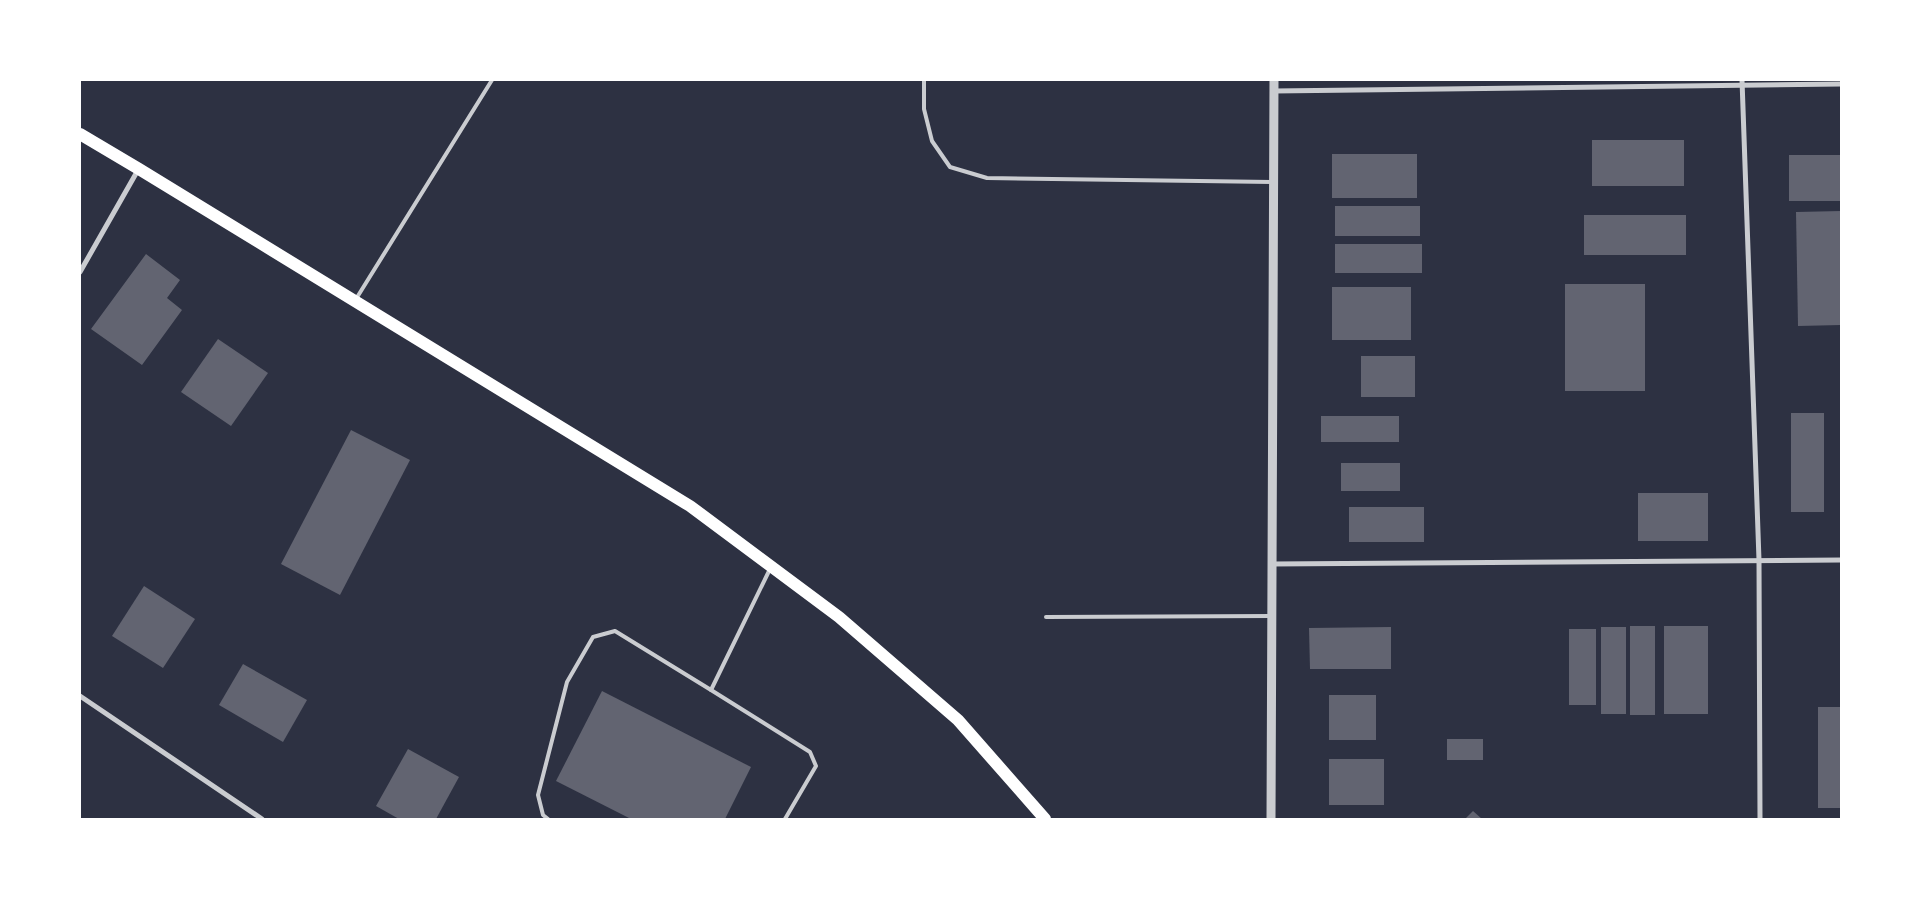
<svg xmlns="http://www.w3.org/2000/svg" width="1921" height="899" font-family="'Playfair Display',serif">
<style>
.building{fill:#626471}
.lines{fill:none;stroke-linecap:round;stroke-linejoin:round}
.service{stroke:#caccd0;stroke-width:4}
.minor{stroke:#caccd0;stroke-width:5}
.tertiary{stroke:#caccd0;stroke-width:9}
.primary{stroke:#fff;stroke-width:12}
</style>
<rect width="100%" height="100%" fill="#2d3142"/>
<!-- building -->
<g class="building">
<rect x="1592" y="140" width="92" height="46"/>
<rect x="1332" y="154" width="85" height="44"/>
<rect x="1789" y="155" width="52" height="46"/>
<rect x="1335" y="206" width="85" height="30"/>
<path d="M1841,211V325L1798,326L1796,212Z"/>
<rect x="1584" y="215" width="102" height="40"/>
<rect x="1335" y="244" width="87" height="29"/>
<path d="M146,254L180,280L167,298L182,310L142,365L91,329Z"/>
<rect x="1565" y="284" width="80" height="107"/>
<rect x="1332" y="287" width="79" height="53"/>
<path d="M218,339L268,373L231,426L181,392Z"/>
<rect x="1361" y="356" width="54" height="41"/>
<rect x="1791" y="413" width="33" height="99"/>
<rect x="1321" y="416" width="78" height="26"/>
<path d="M351,430L410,460L340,595L281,564Z"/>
<rect x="1341" y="463" width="59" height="28"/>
<rect x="1638" y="493" width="70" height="48"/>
<rect x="1349" y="507" width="75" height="35"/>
<path d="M144,586L195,619L163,668L112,636Z"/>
<rect x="1630" y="626" width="25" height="89"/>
<rect x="1664" y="626" width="44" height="88"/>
<path d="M1391,627V669H1310L1309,628Z"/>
<rect x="1601" y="627" width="25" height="87"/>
<rect x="1569" y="629" width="27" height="76"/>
<path d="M243,664L307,700L283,742L219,705Z"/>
<path d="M602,691L751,767L725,819H631L556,781Z"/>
<rect x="1329" y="695" width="47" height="45"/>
<rect x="1818" y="707" width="23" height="101"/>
<rect x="1447" y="739" width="36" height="21"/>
<path d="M408,749L459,777L436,819H399L376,806Z"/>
<rect x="1329" y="759" width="55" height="46"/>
<path d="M1473,811L1482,819H1465Z"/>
</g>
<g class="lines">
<!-- service -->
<g class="service">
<path d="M924,80V109L932,141L950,167L987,178L1272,182"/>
<path d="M356,299L492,80"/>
<path d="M770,569L711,690L810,752L816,766L785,819"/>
<path d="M1046,617L1272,616"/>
<path d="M548,819L543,815L538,795L567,682L593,637L615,631L711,690"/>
</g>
<!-- minor -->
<g class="minor">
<path d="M1742,80L1759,560L1760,819"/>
<path d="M1274,91L1841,84"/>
<path d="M80,272L138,170"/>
<path d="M1272,564L1841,560"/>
<path d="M80,696L262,819"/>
</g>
<!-- tertiary -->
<path class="tertiary" d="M1271,819L1274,80"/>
<!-- primary -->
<path class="primary" d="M80,134L139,169L690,506L839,617L958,720L1045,819"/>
</g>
<!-- border -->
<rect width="1921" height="899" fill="none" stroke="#ffffff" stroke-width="162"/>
</svg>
